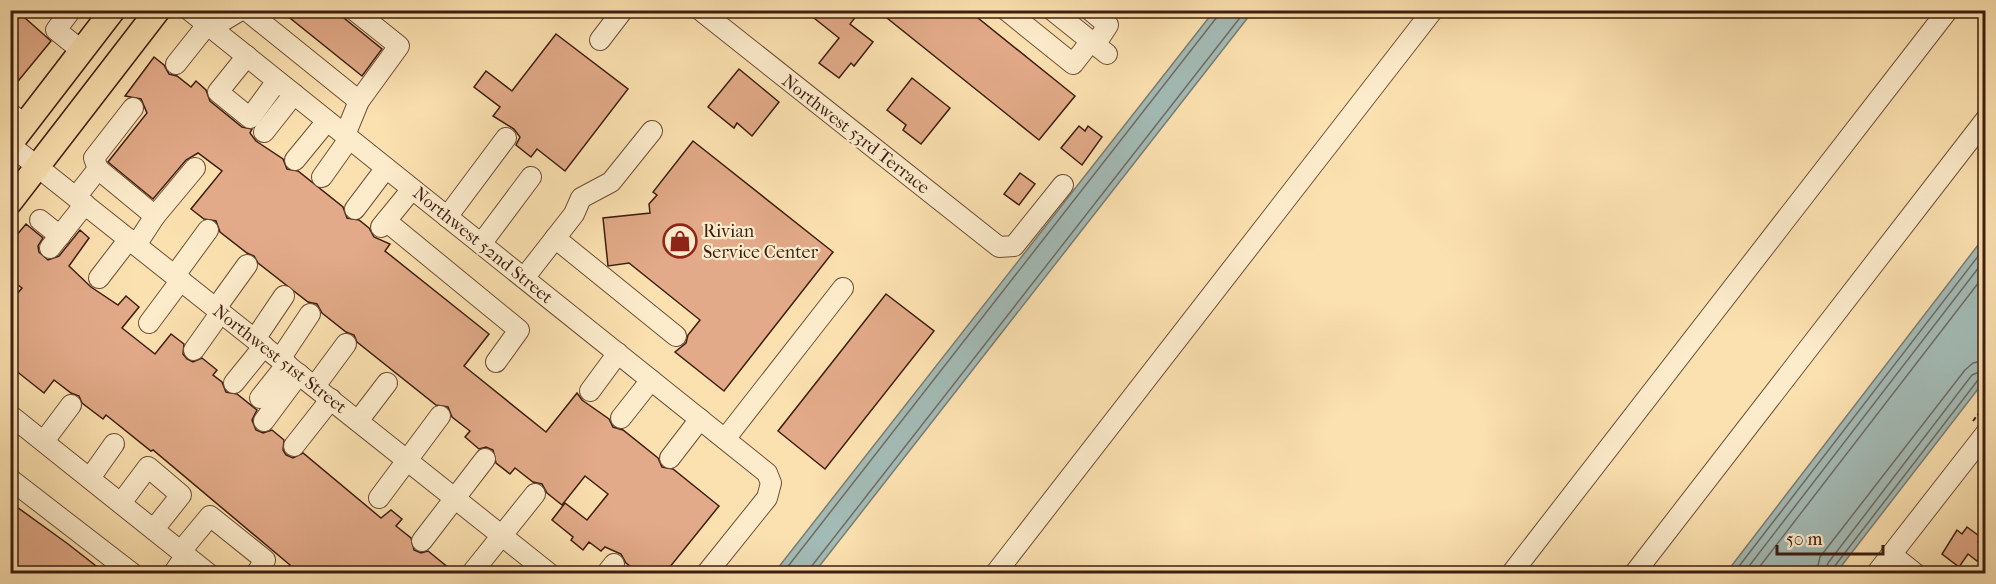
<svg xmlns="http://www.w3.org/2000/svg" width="1996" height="584" font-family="'IM FELL French Canon',serif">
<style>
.water{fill:#a3bbb6;stroke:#7b7c74;stroke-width:1.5}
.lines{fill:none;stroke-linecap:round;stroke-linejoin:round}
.shore{stroke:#706c63;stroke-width:1.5}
.building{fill:#e2aa88;stroke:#3e1e10;stroke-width:1.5}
.minor-casing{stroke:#6e4f38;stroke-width:22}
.major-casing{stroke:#3e1e10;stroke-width:27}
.path{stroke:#3e1e10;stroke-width:2;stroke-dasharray:4.5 3;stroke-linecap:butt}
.minor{stroke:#fdeccc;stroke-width:20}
.major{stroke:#fce1b0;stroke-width:24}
.labels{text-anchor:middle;stroke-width:4.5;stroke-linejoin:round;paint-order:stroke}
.street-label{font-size:18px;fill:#3e1e10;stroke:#fdeccc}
.poi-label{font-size:18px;fill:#3e1e10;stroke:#fdeccc;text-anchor:start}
</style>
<rect width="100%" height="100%" fill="#fce1b0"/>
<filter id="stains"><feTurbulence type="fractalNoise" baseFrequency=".00333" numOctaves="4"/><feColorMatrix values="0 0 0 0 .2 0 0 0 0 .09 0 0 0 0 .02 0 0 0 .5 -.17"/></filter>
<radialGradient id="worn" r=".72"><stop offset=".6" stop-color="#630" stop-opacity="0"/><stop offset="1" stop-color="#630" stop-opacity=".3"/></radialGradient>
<!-- water -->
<g class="water">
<path d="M1214,11H1253L814,573H774Z"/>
<path d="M1985,236V380L1836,573H1726Z"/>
</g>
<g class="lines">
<!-- shore -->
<g class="shore">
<path d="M782,574L1217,17L1219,10"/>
<path d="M810,574L811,567L1246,10"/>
<path d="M1733,574L1986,246"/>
<path d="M1743,574L1986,258"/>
<path d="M1754,574L1986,273"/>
<path d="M1816,574L1820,557L1965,370L1973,363L1986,360"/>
<path d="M1825,574L1828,563L1972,375L1986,369"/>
<path d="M1832,574L1834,567L1978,380L1986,377"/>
</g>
</g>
<!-- building -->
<g class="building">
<path d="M10,10H16L51,41L10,91Z"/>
<path d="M280,10H334L382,49L362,76Z"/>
<path d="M804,10H861L850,24L873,42L854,66L851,63L839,78L819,63L839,38Z"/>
<path d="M877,10H968L1075,96L1039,140Z"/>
<path d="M556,34L628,89L565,171L537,149L531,157L516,145L520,137L514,129L493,116L500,107L474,87L486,71L512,91Z"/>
<path d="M154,57L164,65L169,74L177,76L191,87L196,81L206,90L210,101L242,127L252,129L250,133L256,141L283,159L287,169L298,171L343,207L347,218L359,220L369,228L374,237L390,244L385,251L489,334L464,366L546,432L577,393L582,400L609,419L613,427L623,430L658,458L662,467L673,469L719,506L665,573H639L626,563L621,554L605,547L601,551L589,542L583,550L571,540L573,537L552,520L565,503L587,520L608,494L585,476L562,505L547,493L542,484L533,482L515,468L510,474L496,463L493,450L486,447L479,449L465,437L470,431L452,417L448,407L436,405L357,342L354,335L346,332L322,313L317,304L308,302L258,263L254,256L247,253L220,232L216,221L204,219L191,209L222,171L198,153L186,160L153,199L108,162L147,113L141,99L125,96Z"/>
<path d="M739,69L779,102L752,136L737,123L734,128L708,107Z"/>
<path d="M912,78L950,108L921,144L903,130L906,125L887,110Z"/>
<path d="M1079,126L1085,131L1088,126L1102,137L1082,165L1061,148Z"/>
<path d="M693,141L833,252L724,391L675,352L686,343L688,335L700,320L629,263L608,266L603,218L650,213L649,204L657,195L653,192Z"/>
<path d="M1020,173L1035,184L1019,205L1004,194Z"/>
<path d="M26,224L43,238L38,246L39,252L48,260L59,256L80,230L89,238L69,266L91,287L118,305L126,296L139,307L122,328L155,354L171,334L184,344L183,354L187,359L193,362L202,358L217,370L213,375L222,382L226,392L237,394L257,410L252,420L256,430L263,433L272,430L284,440L283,450L286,455L293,458L303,453L381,518L391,510L402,519L396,526L411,538L414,550L421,553L428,551L455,573H283L290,565L153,450L151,451L106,415L103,419L82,403L79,396L71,393L54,380L44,393L10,366V302L22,288L10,279V243Z"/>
<path d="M886,294L934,331L825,469L778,431Z"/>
<path d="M10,502L68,544L105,573H10Z"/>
<path d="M1967,527L1982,538L1978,542L1986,551L1977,561L1968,554L1959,567L1942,554L1957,530L1962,534Z"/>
</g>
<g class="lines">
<defs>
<g id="minor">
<path d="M71,10L56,30L82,51"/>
<path d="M189,10L767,473L771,483L767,498L706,574"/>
<path d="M246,10L359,101"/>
<path d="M700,10L999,247L1014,246L1063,185"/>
<path d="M1006,10L1073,64L1091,41"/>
<path d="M1052,10L1107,54"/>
<path d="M1090,10L1108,25L1095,45"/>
<path d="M211,28L241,10"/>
<path d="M600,40L623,10"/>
<path d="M247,56L218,92L250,118L277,81"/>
<path d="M176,64L207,25"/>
<path d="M10,113L25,125"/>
<path d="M264,132L294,94"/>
<path d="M345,135L359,101L399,46L354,10"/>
<path d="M10,145L550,574"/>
<path d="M295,160L327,121"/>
<path d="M98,169L155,216L136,245"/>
<path d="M322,177L349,139"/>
<path d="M76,197L98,169L94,158L133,108"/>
<path d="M355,209L386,168"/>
<path d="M155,216L195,168"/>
<path d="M447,217L506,138"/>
<path d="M40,220L60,236"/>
<path d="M386,221L519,330L496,362"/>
<path d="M381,227L412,189"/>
<path d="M555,238L676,336"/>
<path d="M481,244L531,177"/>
<path d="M50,248L85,204"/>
<path d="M175,275L208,230"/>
<path d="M99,278L129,239"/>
<path d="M524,278L574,214L581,198L611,182L652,131"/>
<path d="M216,308L247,265"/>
<path d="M149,323L181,280"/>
<path d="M255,339L284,296"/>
<path d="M194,350L221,312"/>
<path d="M280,359L310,314"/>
<path d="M234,383L264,346"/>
<path d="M315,386L346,344"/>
<path d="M590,391L618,353"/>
<path d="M260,398L287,364"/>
<path d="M10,415L209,574"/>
<path d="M621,418L651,380"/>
<path d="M264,421L299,374"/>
<path d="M358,421L387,383"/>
<path d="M725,439L843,288"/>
<path d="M44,441L71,405"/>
<path d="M294,446L331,399"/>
<path d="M670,458L700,419"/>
<path d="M90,478L114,444"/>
<path d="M10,479L133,574"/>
<path d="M379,498L440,416"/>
<path d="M121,503L148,467L181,495L154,529"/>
<path d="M422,541L485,459"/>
<path d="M181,551L210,516L265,560L256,574"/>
<path d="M1891,554L1916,574"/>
<path d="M173,574L186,555"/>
<path d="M471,574L535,494"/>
<path d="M606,574L614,564"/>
<path d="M995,574L1433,10"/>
<path d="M1511,574L1948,10"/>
<path d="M1634,574L1986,119"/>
<path d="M1876,574L1986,433"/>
</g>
<g id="major">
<path d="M10,144L113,10"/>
<path d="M10,202L158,10"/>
</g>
</defs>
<!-- minor casing -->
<use href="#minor" class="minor-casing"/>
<!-- major casing -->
<use href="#major" class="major-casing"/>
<!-- path -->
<g class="path">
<path d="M1973,421L1986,404"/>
<path d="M1856,574L1859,568"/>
</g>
<!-- minor -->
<use href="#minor" class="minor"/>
<!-- major -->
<use href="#major" class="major"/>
</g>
<!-- icons -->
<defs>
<symbol id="shop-ring" viewBox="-11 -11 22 22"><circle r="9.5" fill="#fdeccc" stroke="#8f2418" stroke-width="1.5"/><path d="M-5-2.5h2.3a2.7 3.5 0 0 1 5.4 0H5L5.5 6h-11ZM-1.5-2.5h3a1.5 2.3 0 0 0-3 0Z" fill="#8f2418"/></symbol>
</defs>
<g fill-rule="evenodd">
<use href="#shop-ring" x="661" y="222" width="38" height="38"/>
</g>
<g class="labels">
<!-- street labels -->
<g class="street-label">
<text transform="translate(856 134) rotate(38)" y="6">Northwest 53rd Terrace</text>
<text transform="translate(483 245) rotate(39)" y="6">Northwest 52nd Street</text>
<text transform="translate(280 359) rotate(38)" y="6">Northwest 51st Street</text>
</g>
<!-- poi labels -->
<g class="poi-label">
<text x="703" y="237">Rivian<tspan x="703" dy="21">Service Center</tspan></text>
</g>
</g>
<!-- margin -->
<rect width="1996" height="584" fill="none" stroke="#fce1b0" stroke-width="36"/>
<rect x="12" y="12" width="1972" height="560" fill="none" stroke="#3e1e10" stroke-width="3"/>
<rect x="18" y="18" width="1960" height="548" fill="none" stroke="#3e1e10" stroke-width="1.5"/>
<!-- scale -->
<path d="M1777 545v9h106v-9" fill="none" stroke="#3e1e10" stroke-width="3"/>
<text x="1786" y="545" font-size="18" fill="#3e1e10" stroke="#fdeccc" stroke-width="4.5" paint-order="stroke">50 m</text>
<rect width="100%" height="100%" filter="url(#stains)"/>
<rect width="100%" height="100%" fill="url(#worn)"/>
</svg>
